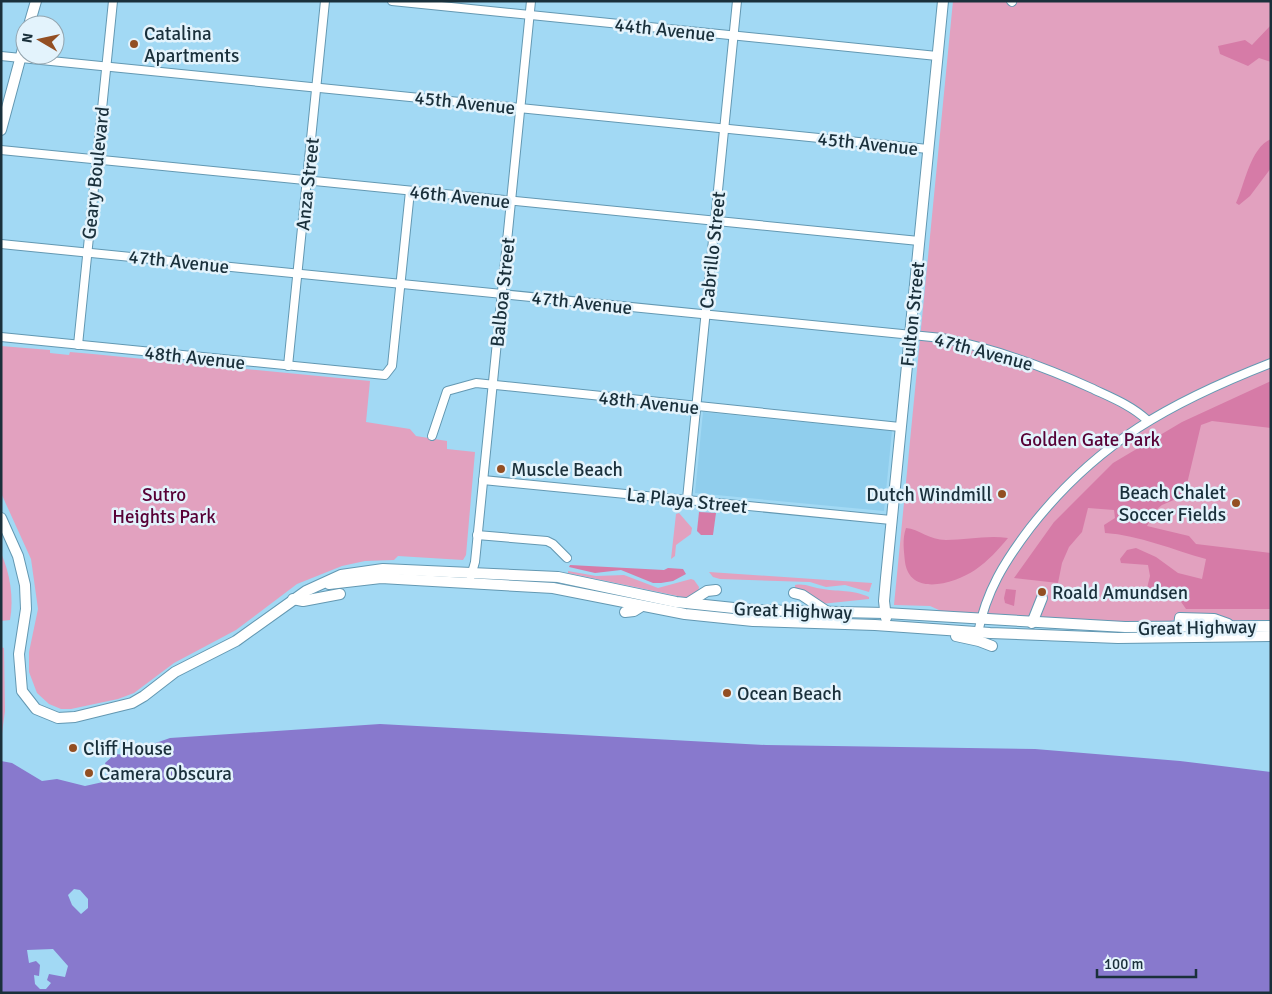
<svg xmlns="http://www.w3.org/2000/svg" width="1272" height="994" font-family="Signika,sans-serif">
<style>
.built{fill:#90ceed}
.green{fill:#e2a1bf}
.forest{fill:#d67ba7}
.water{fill:#8879cd;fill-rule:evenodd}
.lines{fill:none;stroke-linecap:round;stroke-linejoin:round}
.minor-casing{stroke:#6398b2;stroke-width:10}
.major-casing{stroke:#6398b2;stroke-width:12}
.minor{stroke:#fff;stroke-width:8}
.major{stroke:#fff;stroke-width:10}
.poi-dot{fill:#934f23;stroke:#e3f3fc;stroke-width:2}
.labels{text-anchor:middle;stroke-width:5;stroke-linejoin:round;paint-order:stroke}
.street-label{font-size:19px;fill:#1a303b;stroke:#e3f3fc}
.poi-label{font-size:19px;fill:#1a303b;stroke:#e3f3fc;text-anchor:start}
.park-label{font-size:19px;fill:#570136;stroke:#e3f3fc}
</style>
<rect width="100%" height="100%" fill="#a2d9f4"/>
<!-- built -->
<path class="built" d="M703,412L892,431L884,511L695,493Z"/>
<!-- green -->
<g class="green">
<path d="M953,1H1271V620L1232,621L1185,617L1171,621H1112L998,615L941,611L930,606L894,605Z"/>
<path d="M1,346L50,350V353L69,355L70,352L93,354L370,381L366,422L410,429L416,436L447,441V449L475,452L466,555L463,560L398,556L394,560L365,561L342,566L297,584L236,630L174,663L134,693L118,699L71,709H61L49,704L37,693L29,672V652L38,609L31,559L1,493Z"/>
<path d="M679,513L692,528L691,534L676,545L675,556L671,559L676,514Z"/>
<path d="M1,553C10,573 14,598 10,620L1,621Z"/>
<path d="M568,571L596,576L624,575L658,588L691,579L694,580L699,587L698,593L687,598L568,573Z"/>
<path d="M709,572L872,583L869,592L845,585L826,587L810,582L720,579L713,577Z"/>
<path d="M795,585C805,583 813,588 823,589C841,592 850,589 869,597V599L821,604L795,591Z"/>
<path d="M1,647L4,648L5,711L1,741Z"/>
</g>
<!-- forest -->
<g class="forest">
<path d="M1271,25V62L1259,58L1248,66L1220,54L1218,46L1245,40L1252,45Z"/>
<path d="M1271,139V168L1250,196L1239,205L1236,203C1245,184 1250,148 1271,139Z"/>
<path d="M1271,381V428L1212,421L1201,425L1186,488L1176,499L1162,505L1155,511L1147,526L1189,536L1196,544L1271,553V609H1186L1177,596L1147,588L1150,576L1148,565L1121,563L1120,559L1127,550L1136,548L1156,557L1178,573L1202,579L1206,559C1173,550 1139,535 1105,533L1104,525L1115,518L1114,510L1088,508L1082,532L1069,547L1062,563L1058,583L1014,578L1054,522L1113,463L1182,422Z"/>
<path d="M699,512L716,513L713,535H701L697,531Z"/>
<path d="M906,528C919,529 929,540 946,540C967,540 987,535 1008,538C998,550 988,561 975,570C954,584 910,597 905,562C904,551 902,539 906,528Z"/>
<path d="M570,565L664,570L668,568L683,569L686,574L673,581L661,583H653L621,570L595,573L569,567Z"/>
<path d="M1006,589L1016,590L1014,606L1005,603L1004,598Z"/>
</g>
<!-- water -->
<path class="water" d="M380,724L766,745L1035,749L1180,761L1271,772V993H1V761L12,763L42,781L57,779L85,786L103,782L108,773L105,763L115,754L126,755L129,750L133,751L170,738ZM74,889L80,890L88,899V908L81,914L72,905L68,895ZM53,949L68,966L65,977L49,974L47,980L51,983L46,989H40L35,984L34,975L39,976L40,965L36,961L29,963L27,950Z"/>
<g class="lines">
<defs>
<g id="minor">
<path d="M392,1L937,56"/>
<path d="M1011,1L1012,2"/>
<path d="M1,56L928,149"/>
<path d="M1,150L919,241"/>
<path d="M1,244L942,338C994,349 1043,366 1091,388C1110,397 1131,405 1147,420"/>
<path d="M1,337L385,375L392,366L410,191"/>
<path d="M78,345L113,1"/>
<path d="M288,366L325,1"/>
<path d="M432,436L447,391L476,383L900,427"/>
<path d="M483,480L891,520"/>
<path d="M687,499L737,1"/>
<path d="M477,535L547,541L553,544L567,558"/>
<path d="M471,576L475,562L531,1"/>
<path d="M978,633C986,591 1005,561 1030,528C1097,442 1171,402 1271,363"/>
</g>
<g id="major">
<path d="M29,25L36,1"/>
<path d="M1,130L25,41"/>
<path d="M1,518L18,556L25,585L26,609L19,654L22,691L36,709L58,718L75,717L132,703L144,696L175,672L236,641L306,591L341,575L383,569L558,577L676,602L753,610L885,613L1125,627L1271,626"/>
<path d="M329,584L381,578L553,588L685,614L753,621L875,625L990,633L1118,638L1271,636"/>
<path d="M794,593L802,595L826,611"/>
<path d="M293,599L303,601L340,594"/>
<path d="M688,603L707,591L716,590"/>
<path d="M625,612L634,611L642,606"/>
<path d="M886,618L884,601L886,578L943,1"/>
<path d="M1032,623L1042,598"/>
<path d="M1176,631L1179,627L1180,618L1214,619L1228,624"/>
<path d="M956,636L979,641L992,646"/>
</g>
</defs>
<!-- minor casing -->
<use href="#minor" class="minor-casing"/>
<!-- major casing -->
<use href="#major" class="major-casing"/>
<!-- minor -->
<use href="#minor" class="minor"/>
<!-- major -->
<use href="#major" class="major"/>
</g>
<!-- markers -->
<g class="poi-dot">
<circle cx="134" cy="44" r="5"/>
<circle cx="501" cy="469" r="5"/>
<circle cx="1002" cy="494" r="5"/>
<circle cx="1236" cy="503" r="5"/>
<circle cx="1042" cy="592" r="5"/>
<circle cx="727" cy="693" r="5"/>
<circle cx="73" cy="748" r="5"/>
<circle cx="89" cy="773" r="5"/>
</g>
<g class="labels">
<!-- street labels -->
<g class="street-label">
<text transform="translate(665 29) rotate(6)" y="7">44th Avenue</text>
<text transform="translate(465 102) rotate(6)" y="7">45th Avenue</text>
<text transform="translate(868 143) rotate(6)" y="7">45th Avenue</text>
<text transform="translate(95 173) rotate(-84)" y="7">Geary Boulevard</text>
<text transform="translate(307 184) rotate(-84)" y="7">Anza Street</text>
<text transform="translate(460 196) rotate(6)" y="7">46th Avenue</text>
<text transform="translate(712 250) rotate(-84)" y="7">Cabrillo Street</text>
<text transform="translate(179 261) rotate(6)" y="7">47th Avenue</text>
<text transform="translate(502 292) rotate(-84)" y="7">Balboa Street</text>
<text transform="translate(582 302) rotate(6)" y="7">47th Avenue</text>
<text transform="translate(912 314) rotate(-84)" y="7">Fulton Street</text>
<text transform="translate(984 351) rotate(15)" y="7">47th Avenue</text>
<text transform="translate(195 357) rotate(6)" y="7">48th Avenue</text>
<text transform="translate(649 402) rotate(6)" y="7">48th Avenue</text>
<text transform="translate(687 500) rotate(6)" y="7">La Playa Street</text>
<text transform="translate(793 610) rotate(2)" y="7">Great Highway</text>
<text transform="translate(1197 627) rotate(-1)" y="7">Great Highway</text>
</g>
<!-- poi labels -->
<g class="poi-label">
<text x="144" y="40">Catalina<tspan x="144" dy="22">Apartments</tspan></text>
<text x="511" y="476">Muscle Beach</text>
<text x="1226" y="499" text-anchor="end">Beach Chalet<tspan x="1226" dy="22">Soccer Fields</tspan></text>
<text x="992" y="501" text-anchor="end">Dutch Windmill</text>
<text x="1052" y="599">Roald Amundsen</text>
<text x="737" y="700">Ocean Beach</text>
<text x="83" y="755">Cliff House</text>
<text x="99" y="780">Camera Obscura</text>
</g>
<!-- park labels -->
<g class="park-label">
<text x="1090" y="446">Golden Gate Park</text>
<text x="164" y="501">Sutro<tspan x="164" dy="22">Heights Park</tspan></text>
</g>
</g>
<!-- border -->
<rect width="1272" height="994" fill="none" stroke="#1a303b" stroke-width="5"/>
<!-- north arrow -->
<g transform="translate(40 40) rotate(279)"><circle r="24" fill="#e3f3fc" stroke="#93a5af"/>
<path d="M0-4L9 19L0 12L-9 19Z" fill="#934f23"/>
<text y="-8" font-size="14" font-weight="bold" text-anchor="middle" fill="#1a303b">N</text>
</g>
<!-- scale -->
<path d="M1097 969v8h99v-8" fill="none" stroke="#1a303b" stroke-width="2.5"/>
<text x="1104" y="969" font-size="15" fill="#1a303b" stroke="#e3f3fc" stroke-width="4" paint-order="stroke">100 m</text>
</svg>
